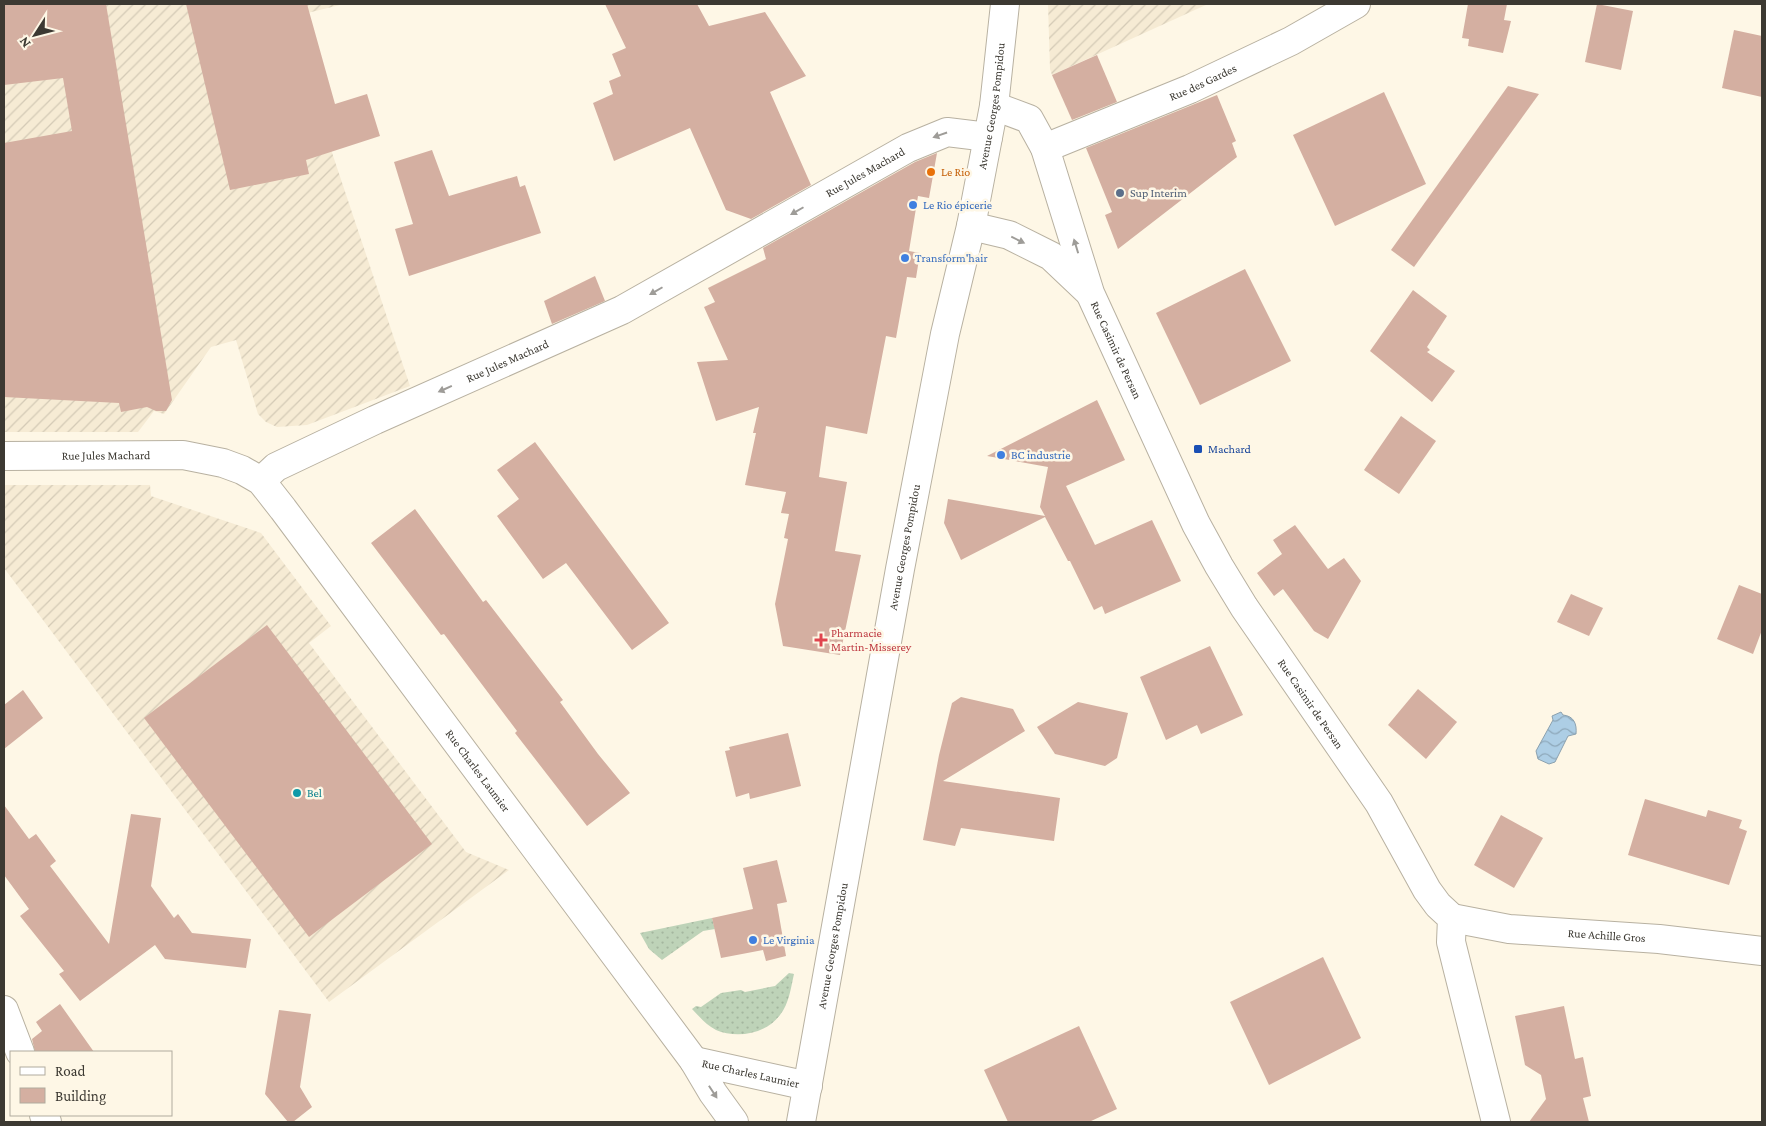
<svg xmlns="http://www.w3.org/2000/svg" width="1766" height="1126" font-family="'Crimson Pro',serif">
<style>
.industrial{fill:url(#industrial-furrows)}
.grass{fill:url(#grass-dots)}
.water{fill:url(#water-waves);stroke:#8ba1af}
.building{fill:#d4afa1}
.lines{fill:none;stroke-linecap:round;stroke-linejoin:round}
.minor-casing{stroke:#b8b1a1;stroke-width:30}
.secondary-casing{stroke:#b8b1a1;stroke-width:30}
.minor{stroke:#fff;stroke-width:28}
.secondary{stroke:#fff;stroke-width:28}
.oneway{fill:#9e9c98}
.food-dot{fill:#e8710a;stroke:#fef7e6;stroke-width:2}
.service-dot{fill:#5c6f8a;stroke:#fef7e6;stroke-width:2}
.shop-dot{fill:#3f7fe0;stroke:#fef7e6;stroke-width:2}
.transit-dot{fill:#1a4fb4;stroke:#fef7e6;stroke-width:2}
.health-dot{fill:#e0444e;stroke:#fef7e6;stroke-width:2}
.culture-dot{fill:#0f9aa8;stroke:#fef7e6;stroke-width:2}
.labels{text-anchor:middle;stroke-width:5;stroke-linejoin:round;paint-order:stroke}
.street-label{font-size:12px;fill:#3c3932;stroke:#fef7e6}
.food-label{font-size:12px;fill:#c56008;stroke:#fef7e6;text-anchor:start}
.service-label{font-size:12px;fill:#4e5e75;stroke:#fef7e6;text-anchor:start}
.shop-label{font-size:12px;fill:#366cbe;stroke:#fef7e6;text-anchor:start}
.transit-label{font-size:12px;fill:#164399;stroke:#fef7e6;text-anchor:start}
.health-label{font-size:12px;fill:#be3a42;stroke:#fef7e6;text-anchor:start}
.culture-label{font-size:12px;fill:#0d838f;stroke:#fef7e6;text-anchor:start}
</style>
<defs>
<pattern id="industrial-furrows" width="10" height="10" patternUnits="userSpaceOnUse" patternTransform="scale(1.25)"><rect width="10" height="10" fill="#f6ebd4"/><path d="M-1 1l2-2M0 10L10 0M9 11l2-2" fill="none" stroke="#d4cab6"/></pattern>
<pattern id="grass-dots" width="8" height="8" patternUnits="userSpaceOnUse" patternTransform="scale(1.25)"><rect width="8" height="8" fill="#bed3b8"/><path d="M2 2h.1M6 6h.1" fill="none" stroke="#a4b69f" stroke-width="1.8" stroke-linecap="round"/></pattern>
<pattern id="water-waves" width="16" height="10" patternUnits="userSpaceOnUse" patternTransform="scale(1.25)"><rect width="16" height="10" fill="#adcee5"/><path d="M0 5q4-4 8 0t8 0" fill="none" stroke="#8ea8ba"/></pattern>
</defs>
<rect width="100%" height="100%" fill="#fef7e6"/>
<!-- industrial -->
<g class="industrial">
<path d="M4,4H344L287,18L410,386L307,425L277,427L266,422L258,414L236,340L211,347L164,414L154,411L138,432H4Z"/>
<path d="M1048,4H1208L1052,75L1050,69Z"/>
<path d="M4,485H150L151,496L261,533L331,626L309,643L466,852L509,870L329,1002L4,568Z"/>
</g>
<!-- grass -->
<g class="grass">
<path d="M712,918L715,929L703,931L662,960L649,949L640,933Z"/>
<path d="M789,973L794,974C791,987 789,1004 780,1015C766,1034 737,1039 716,1030C706,1025 699,1016 692,1009L696,1006L701,1007L721,993L741,990L745,992L775,986Z"/>
</g>
<!-- water -->
<path class="water" d="M1561,712L1563,715C1574,716 1577,724 1576,734L1568,736L1555,762L1549,764L1538,759L1536,751L1553,720L1552,716Z"/>
<!-- building -->
<g class="building">
<path d="M4,4H106L172,400L166,411H156L147,407L121,412L119,403L4,397V143L72,131L63,78L4,85Z"/>
<path d="M186,4H307L335,104L367,94L380,136L306,160L309,174L230,190Z"/>
<path d="M605,4H697L709,26L765,12L806,76L770,92L811,185L751,219L726,210L690,128L614,161L593,103L613,94L609,81L621,76L612,54L626,48Z"/>
<path d="M1468,4H1507L1504,20L1511,21L1503,53L1468,46L1469,39L1462,38Z"/>
<path d="M1597,4L1633,11L1621,70L1585,62Z"/>
<path d="M1734,30L1762,36V97L1722,88Z"/>
<path d="M1097,55L1117,102L1072,120L1052,75Z"/>
<path d="M1508,86L1539,94L1414,267L1391,250Z"/>
<path d="M1384,92L1426,184L1335,226L1293,135Z"/>
<path d="M1217,95L1236,141L1232,143L1237,157L1118,249L1105,215L1112,212L1086,148Z"/>
<path d="M432,150L449,196L517,176L520,187L525,185L541,233L409,276L395,229L413,224L394,162Z"/>
<path d="M937,153L929,198L918,196L909,251L920,253L916,278L907,277L896,338L886,336L867,434L826,426L819,477L847,482L835,551L861,555L840,655L783,646L775,604L788,539L784,538L789,514L781,513L786,492L745,485L756,433H753L759,407L716,421L697,362L728,360L704,307L715,302L708,288L766,259L763,248L915,162Z"/>
<path d="M1245,269L1291,361L1200,405L1156,313Z"/>
<path d="M595,276L605,301L552,324L544,301Z"/>
<path d="M1413,290L1447,316L1427,347L1430,350L1427,352L1455,371L1432,402L1370,351Z"/>
<path d="M1097,400L1125,460L1066,486L1095,545L1152,520L1181,581L1105,614L1102,606L1094,610L1070,561H1068L1045,517L961,560L944,523L948,499L1045,516L1040,507L1048,467L987,456Z"/>
<path d="M1401,416L1436,441L1399,494L1364,470Z"/>
<path d="M535,442L669,623L632,650L566,563L543,579L497,516L519,499L497,470Z"/>
<path d="M415,509L483,602L486,600L563,700L560,702L598,754L630,793L587,826L515,733L517,731L444,634L441,635L371,543Z"/>
<path d="M1295,525L1328,569L1344,558L1361,581L1328,639L1314,631L1283,589L1274,596L1257,573L1282,554L1273,540Z"/>
<path d="M1739,585L1762,594V630L1753,654L1717,639Z"/>
<path d="M1571,594L1603,608L1589,636L1557,622Z"/>
<path d="M267,625L432,844L309,937L144,718Z"/>
<path d="M1210,646L1243,715L1201,734L1197,725L1166,740L1140,677Z"/>
<path d="M1418,689L1457,722L1426,759L1388,725Z"/>
<path d="M23,690L43,718L4,749V705Z"/>
<path d="M961,697L1013,709L1025,731L943,781L1060,798L1054,841L961,828L955,846L923,840L939,755L952,703Z"/>
<path d="M1078,702L1128,713L1117,758L1105,766L1055,754L1037,727Z"/>
<path d="M788,733L801,786L750,799L749,793L736,797L725,751L730,750L729,747Z"/>
<path d="M1645,799L1706,817L1708,810L1742,820L1739,828L1747,831L1729,885L1628,855Z"/>
<path d="M4,805L29,839L36,834L56,861L50,866L109,944L131,814L161,818L151,886L174,918L178,914L192,933L251,939L246,968L165,959L155,945L80,1001L59,974L64,971L20,916L29,909L4,875Z"/>
<path d="M1501,815L1543,838L1514,888L1474,865Z"/>
<path d="M777,860L787,902L777,904L786,956L766,961L763,950L721,958L712,918L753,909L743,868Z"/>
<path d="M1323,957L1361,1038L1269,1085L1230,1002Z"/>
<path d="M60,1004L94,1052H35L32,1039L42,1031L36,1022Z"/>
<path d="M1564,1006L1575,1059L1583,1057L1591,1096L1583,1098L1589,1122H1529L1546,1099L1541,1075L1525,1065L1515,1016Z"/>
<path d="M279,1010L311,1014L300,1087L312,1107L293,1122H288L265,1094Z"/>
<path d="M1079,1026L1117,1109L1089,1122H1008L984,1070Z"/>
</g>
<g class="lines">
<defs>
<g id="minor">
<path id="s1" d="M994,106L1029,119L1045,148L1090,293L1196,524L1219,566L1244,607L1379,803L1427,890L1438,905L1452,918L1451,942L1496,1122"/>
<path id="s2" d="M1045,148L1190,89L1291,41L1356,4"/>
<path d="M971,226L1009,235L1051,256L1089,292"/>
<path id="s3" d="M4,456L183,455L223,463L242,470L261,481L283,509L694,1061"/>
<path id="s4" d="M261,481L276,467L375,420L622,310L908,148L947,132L988,137"/>
<path id="s5" d="M1452,918L1509,929L1659,939L1762,951"/>
<path d="M4,1010L20,1052"/>
<path d="M44,1115L47,1122"/>
<path id="s6" d="M734,1122L713,1093L694,1061L808,1086"/>
</g>
<g id="secondary">
<path id="s7" d="M801,1122L900,569L945,334L971,226L994,106L1005,4"/>
</g>
</defs>
<!-- minor casing -->
<use href="#minor" class="minor-casing"/>
<!-- secondary casing -->
<use href="#secondary" class="secondary-casing"/>
<!-- minor -->
<use href="#minor" class="minor"/>
<!-- secondary -->
<use href="#secondary" class="secondary"/>
</g>
<!-- one-way arrows -->
<defs><path id="oneway-solid" d="M-6-.8H1V-3.2L6.5 0L1 3.2V.8H-6Z" transform="scale(1.25)"/></defs>
<g class="oneway">
<use href="#oneway-solid" transform="translate(940 135) rotate(161)"/>
<use href="#oneway-solid" transform="translate(797 211) rotate(150)"/>
<use href="#oneway-solid" transform="translate(1018 240) rotate(26)"/>
<use href="#oneway-solid" transform="translate(1076 246) rotate(-107)"/>
<use href="#oneway-solid" transform="translate(656 291) rotate(150)"/>
<use href="#oneway-solid" transform="translate(445 389) rotate(156)"/>
<use href="#oneway-solid" transform="translate(713 1092) rotate(57)"/>
</g>
<!-- markers -->
<circle class="food-dot" cx="931" cy="172" r="5"/>
<circle class="service-dot" cx="1120" cy="193" r="5"/>
<g class="shop-dot">
<circle cx="913" cy="205" r="5"/>
<circle cx="905" cy="258" r="5"/>
<circle cx="1001" cy="455" r="5"/>
<circle cx="753" cy="940" r="5"/>
</g>
<rect class="transit-dot" x="1193" y="444" width="10" height="10" rx="2.5"/>
<path class="health-dot" d="M818.5 632.5h5v5h5v5h-5v5h-5v-5h-5v-5h5z"/>
<circle class="culture-dot" cx="297" cy="793" r="5"/>
<g class="labels">
<!-- street labels -->
<g class="street-label">
<text dy="4" stroke="none"><textPath href="#s2" startOffset="171">Rue des Gardes</textPath></text>
<text dy="4" stroke="none"><textPath href="#s7" startOffset="1034">Avenue Georges Pompidou</textPath></text>
<text dy="4" stroke="none"><textPath href="#s4" startOffset="680">Rue Jules Machard</textPath></text>
<text dy="4" stroke="none"><textPath href="#s1" startOffset="285">Rue Casimir de Persan</textPath></text>
<text dy="4" stroke="none"><textPath href="#s4" startOffset="275">Rue Jules Machard</textPath></text>
<text dy="4" stroke="none"><textPath href="#s3" startOffset="102">Rue Jules Machard</textPath></text>
<text dy="4" stroke="none"><textPath href="#s7" startOffset="584">Avenue Georges Pompidou</textPath></text>
<text dy="4" stroke="none"><textPath href="#s1" startOffset="690">Rue Casimir de Persan</textPath></text>
<text dy="4" stroke="none"><textPath href="#s3" startOffset="624">Rue Charles Laumier</textPath></text>
<text dy="4" stroke="none"><textPath href="#s5" startOffset="156">Rue Achille Gros</textPath></text>
<text dy="4" stroke="none"><textPath href="#s7" startOffset="179">Avenue Georges Pompidou</textPath></text>
<text dy="4" stroke="none"><textPath href="#s6" startOffset="131">Rue Charles Laumier</textPath></text>
</g>
<!-- food labels -->
<g class="food-label">
<text x="941" y="176">Le Rio</text>
</g>
<!-- service labels -->
<g class="service-label">
<text x="1130" y="197">Sup Interim</text>
</g>
<!-- shop labels -->
<g class="shop-label">
<text x="923" y="209">Le Rio épicerie</text>
<text x="915" y="262">Transform'hair</text>
<text x="1011" y="459">BC industrie</text>
<text x="763" y="944">Le Virginia</text>
</g>
<!-- transit labels -->
<g class="transit-label">
<text x="1208" y="453">Machard</text>
</g>
<!-- health labels -->
<g class="health-label">
<text x="831" y="637">Pharmacie<tspan x="831" dy="14">Martin-Misserey</tspan></text>
</g>
<!-- culture labels -->
<g class="culture-label">
<text x="307" y="797">Bel</text>
</g>
</g>
<!-- border -->
<rect width="1766" height="1126" fill="none" stroke="#3c3932" stroke-width="10"/>
<!-- legend -->
<rect x="10" y="1051" width="162" height="65" fill="#fef7e6" stroke="#b0ab9e"/>
<rect x="20" y="1067" width="25" height="8" fill="#ffffff" stroke="#b0ab9e"/>
<text x="55" y="1076" font-size="15" fill="#3c3932">Road</text>
<rect x="20" y="1088" width="25" height="15" fill="#d4afa1" stroke="#b0ab9e"/>
<text x="55" y="1101" font-size="15" fill="#3c3932">Building</text>
<!-- north arrow -->
<g transform="translate(35 35) rotate(234)" stroke="#fef7e6" stroke-width="4" paint-order="stroke">
<path d="M0-4L9 19L0 12L-9 19Z" fill="#3c3932"/>
<text y="-8" font-size="14" font-weight="bold" text-anchor="middle" fill="#3c3932">N</text>
</g>
</svg>
